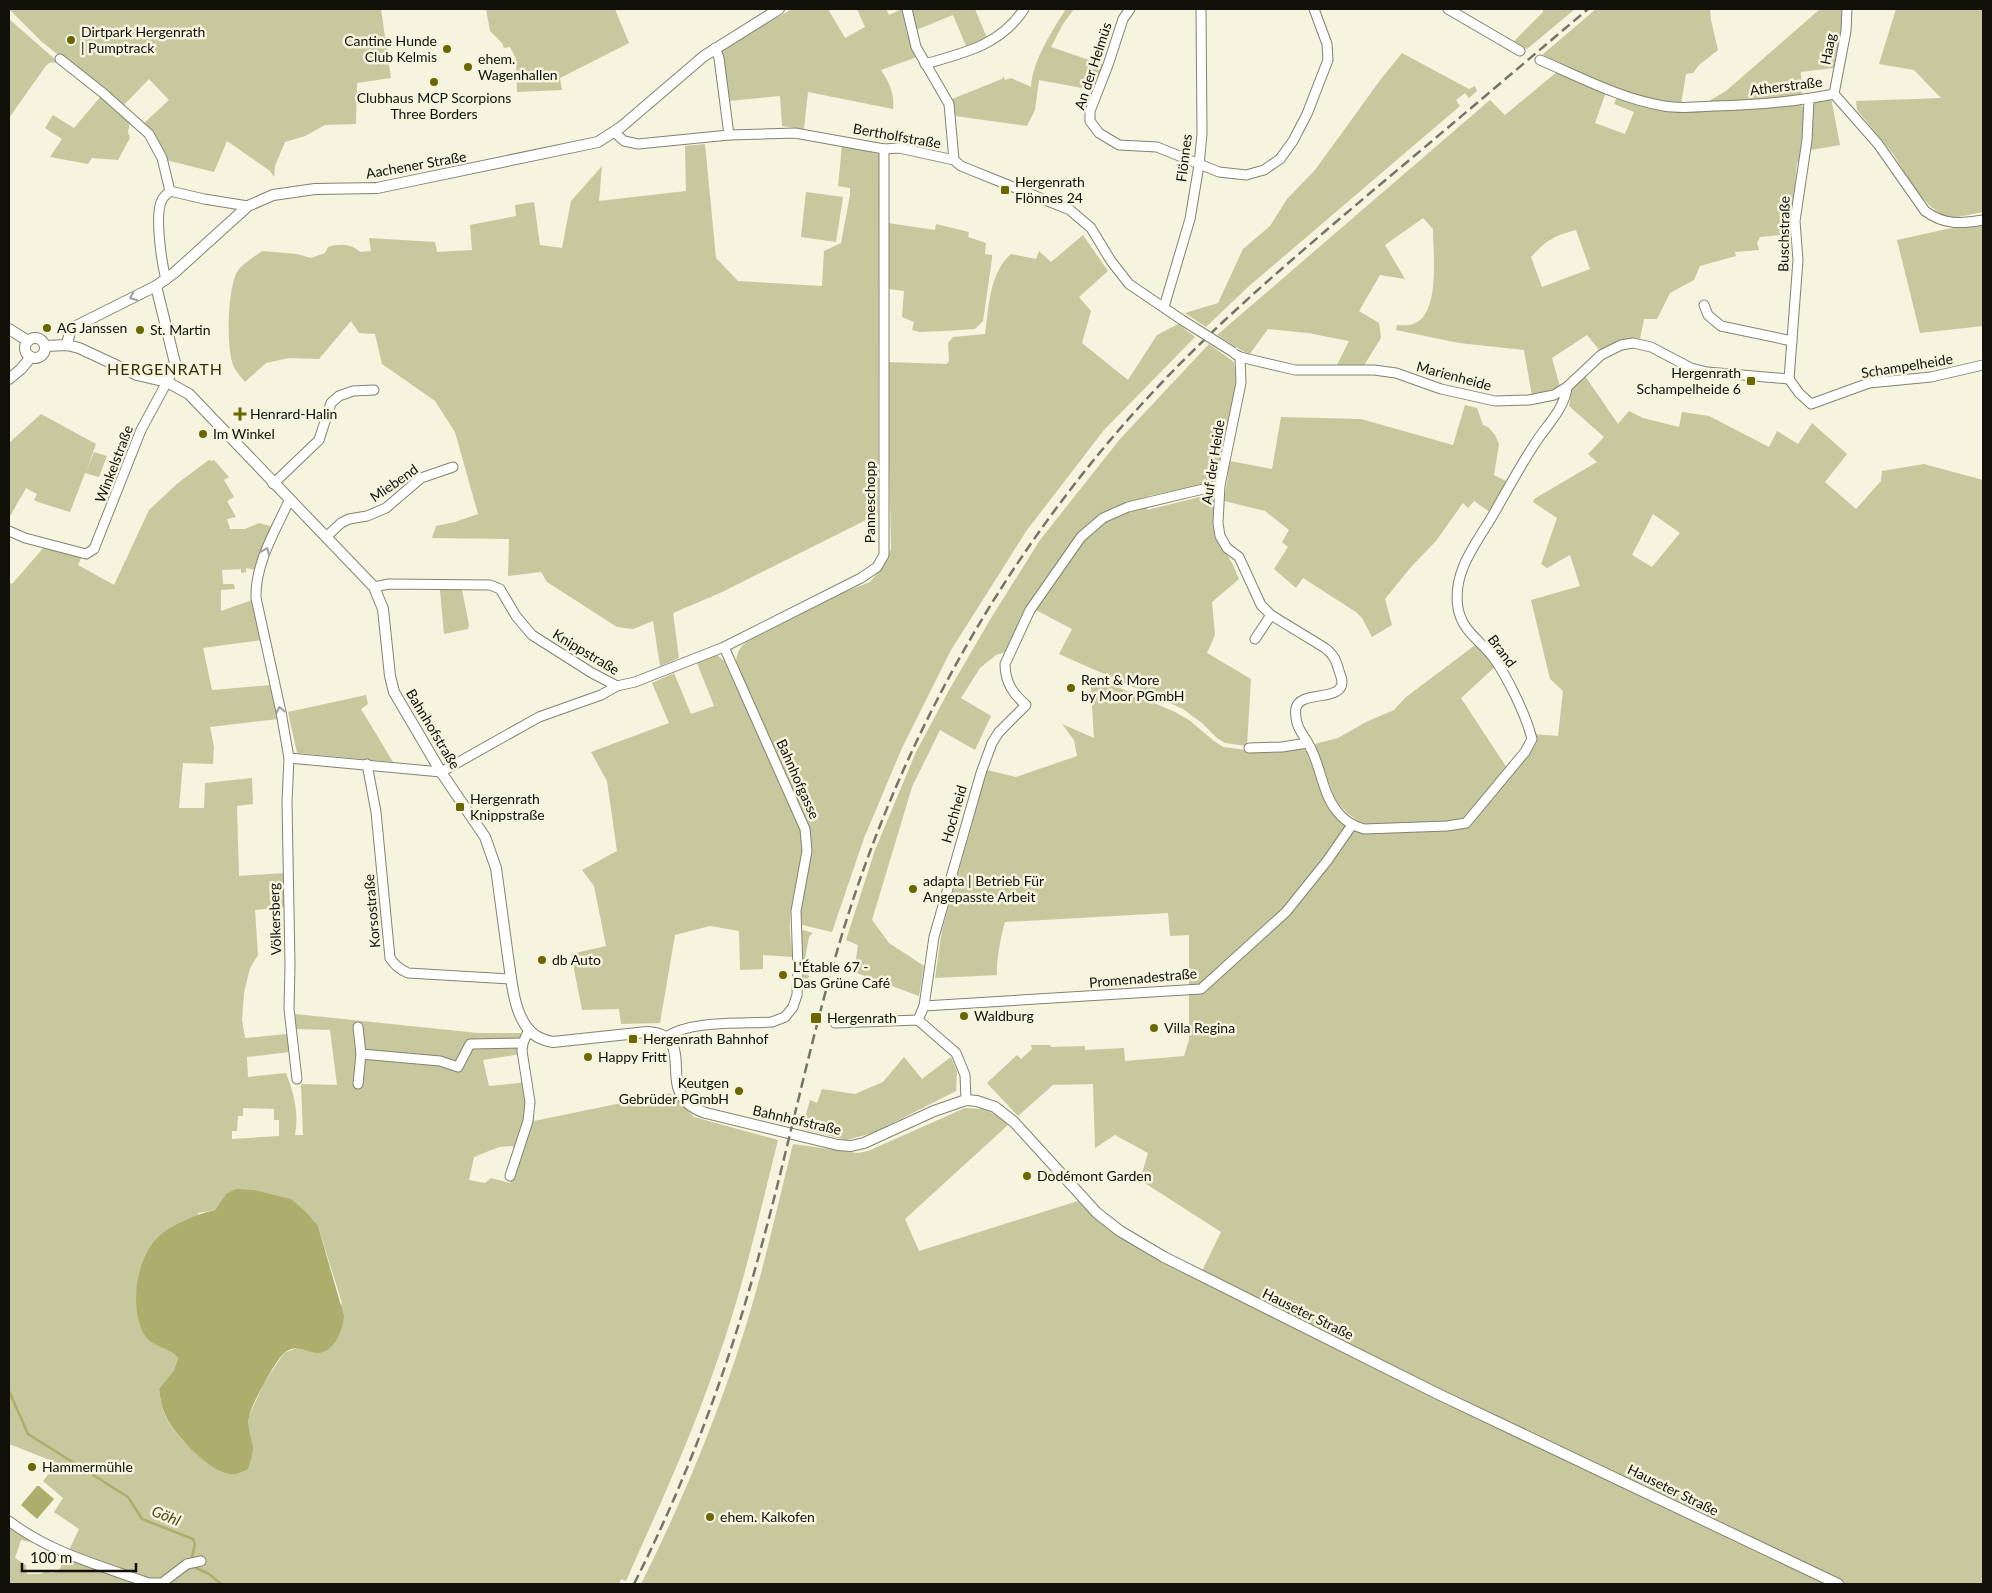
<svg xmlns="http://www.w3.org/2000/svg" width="1992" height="1593" font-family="Lato,sans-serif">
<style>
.green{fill:#c7c89d;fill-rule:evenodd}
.water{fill:#adad6c}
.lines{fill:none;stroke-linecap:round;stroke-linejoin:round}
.stream{stroke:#adad6c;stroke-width:2.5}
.minor-casing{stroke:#838370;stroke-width:11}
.tertiary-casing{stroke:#838370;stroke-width:12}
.minor{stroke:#fff;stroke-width:9}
.tertiary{stroke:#fff;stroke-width:10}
.rail{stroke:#747467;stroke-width:2.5;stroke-dasharray:10 5;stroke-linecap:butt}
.minor-bridge-casing{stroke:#838370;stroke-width:11;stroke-linecap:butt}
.minor-bridge{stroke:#fff;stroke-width:9}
.oneway{stroke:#9f9f9d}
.poi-dot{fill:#696700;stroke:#f4f4df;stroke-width:2}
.labels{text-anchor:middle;stroke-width:5;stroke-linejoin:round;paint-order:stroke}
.poi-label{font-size:14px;fill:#101009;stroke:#f4f4df;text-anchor:start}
.street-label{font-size:14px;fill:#101009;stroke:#f4f4df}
.water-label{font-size:15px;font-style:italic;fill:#4c4b19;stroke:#f4f4df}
.quarter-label{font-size:16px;letter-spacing:1px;fill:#343308;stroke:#f4f4df}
</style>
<rect width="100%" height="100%" fill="#f4f4df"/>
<!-- green -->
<g class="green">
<path d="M9,9H381L391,78L357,83L356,124L325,125L305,136L285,142L275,166L274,177L270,171L227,141L214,172L166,160L143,124L169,100L149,79L123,106L42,42Z"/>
<path d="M486,9H615L629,43L560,78L562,90L517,92L516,59L510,47L504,48L502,43L490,31Z"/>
<path d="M792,9H828L845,38L865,27L857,9H886L889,15L902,9L907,33L917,57L881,70C889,82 895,94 893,109L808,92L804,129L782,126L780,96L729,101L721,50Z"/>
<path d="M911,9H975L987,38L966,46L953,15L916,30Z"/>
<path d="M1066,9H1074L1063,24L1051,47L1104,65L1093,90L1039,80L1035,110L1027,126L955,116L952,99L1002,79L1003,76L1005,80L1011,78L1031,87C1032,62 1053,29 1066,9Z"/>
<path d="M1543,9H1575L1527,49L1514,41L1543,12Z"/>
<path d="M1596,9H1710L1711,20L1718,50L1699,65L1693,73L1686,74L1681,104C1631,98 1587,76 1542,55Z"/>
<path d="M1820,9H1844L1843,30L1834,68L1801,72L1802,107L1831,98L1840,145L1811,150L1797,163L1791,234L1760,237L1757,243L1759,250L1735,252L1736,256L1700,266L1694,280L1670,293L1657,319H1644L1640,339C1624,337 1614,342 1600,351L1587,335L1552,358L1560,387L1532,396L1524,350L1459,343L1396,330L1397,325C1402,325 1409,326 1413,324C1441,315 1433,252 1433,229L1423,218L1385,245L1405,279L1380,275L1359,311L1379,323L1381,338L1363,367H1336L1349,341L1308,333L1268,329L1249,355L1217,335L1490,100L1505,115L1558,71L1606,92L1595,123L1625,134L1634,112L1614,104L1617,96L1710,108L1709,101L1726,91ZM1576,230L1590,269L1542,287L1531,257C1547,240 1553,236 1576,230Z"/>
<path d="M1896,9H1983V212L1948,219L1930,206L1913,187L1894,155L1857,110L1856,101L1941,98L1914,70L1879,64Z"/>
<path d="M9,19L58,62L49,63L45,67L9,118Z"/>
<path d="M1402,53L1469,89L1475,86L1477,91L1469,98L1465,93L1456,100L1460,106L1248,287L1206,327L1185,313L1218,303L1243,249L1270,226L1287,199L1315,170L1381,79Z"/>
<path d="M101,96L130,122L128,132L130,138L118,160L92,158L88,164L50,157L62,139L45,128L53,115L74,128Z"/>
<path d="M705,144L716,258L738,281L822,286L824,251L841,243L850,195V188L838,186L842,145L879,154L878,514L720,593L673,613L679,658L660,666L653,621L633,629L617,627L547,582L541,572L508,576L509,539L432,538L436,526L455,522L478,514L455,432L435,401L382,364L375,334L359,333L351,321L319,359L289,358L266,363L245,382C242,378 238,374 235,369C225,353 228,291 236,274C240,265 254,257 262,251L297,254L311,258L325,253L328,247C340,243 352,244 360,252L371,251L369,238L435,242L437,252L472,250L470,225L516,216L515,205L534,202L540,245L562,248L571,201L602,166L599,201L686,191L685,146Z"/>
<path d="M806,192L843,197L836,242L801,237Z"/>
<path d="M888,223L935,230L936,224L969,232L968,237L986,243L985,254L992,255V259L983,321L975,329L944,331L919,332L912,330L914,322L902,317L904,291L888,289Z"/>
<path d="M1983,223V326L1920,333L1897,240L1947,229Z"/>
<path d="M1083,235L1108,271L1079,297L1091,311L1082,343L1128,380L1157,335L1178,324L1195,337L1104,430L1027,530L951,650L902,748L864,838L832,932L798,924L797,911L810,852V831L736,666C736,653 739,646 750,640L842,593L870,582L882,567L891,549L887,362L946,364L949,361L948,343L953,337L985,334C989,308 989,273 1011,254L1036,259L1039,251L1051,262Z"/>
<path d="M1209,344L1234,362C1241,400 1225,445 1216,482L1148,496L1147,510L1216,493L1217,538L1232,563L1239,579L1212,602L1215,635L1207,653L1251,679L1247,746L1225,743L1217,738L1202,723L1183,709L1059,654L1072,629L1036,610L1022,634L1009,651L996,655L980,668L961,698L991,716L975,750L940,730L912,787L872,920L889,943L924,966L919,996L854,972L858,945L846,940L875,850L916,752L948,692L991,618L1040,540L1120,439Z"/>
<path d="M1585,376L1618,424L1629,411L1643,418L1679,427L1682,412L1709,416L1769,447L1777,431L1798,444L1812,423L1847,454L1825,482L1856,509L1881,481L1882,471L1924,464L1983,480V1584H641C685,1496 723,1404 751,1309C767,1255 779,1199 793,1144L858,1153L868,1151L965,1108L982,1109L997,1115L1008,1125L905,1219L919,1251L1078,1201C1108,1232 1158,1263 1198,1279L1221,1232L1140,1180L1148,1153L1115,1135L1095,1148L1093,1084L1053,1085L1018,1116L987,1083L1017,1055L1021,1059L1032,1049L1031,1045H1050L1051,1047L1085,1046V1050L1124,1048L1125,1061L1184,1056L1189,1040V935L1170,936L1168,913L1005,922C1001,936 996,961 997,975L935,978L942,930L987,770L1016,777L1077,756L1074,740L1062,724L1094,738L1090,675L1175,712L1189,720L1214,741L1223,747L1247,750L1305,749L1333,815L1347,827H1467L1534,734L1558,736L1563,691L1550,679L1531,600L1580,586L1570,555L1547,568L1541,564L1557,518L1533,502L1534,499L1597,462L1588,454L1604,437L1569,406L1572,388ZM1653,514L1680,533L1652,567L1632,555Z"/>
<path d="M1465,405L1477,408L1483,425L1488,427L1495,435L1499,444L1494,475L1508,482L1490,512L1474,501L1468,508L1463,503L1436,541L1411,567L1385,599L1392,625L1372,637L1362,618L1356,612L1303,578L1296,588L1274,569L1288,547L1282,542L1289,530L1265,511L1224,501L1230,461L1272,469L1281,417L1361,419L1453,445Z"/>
<path d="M41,414L96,444L86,472L94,452L107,456L99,477L85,473L70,512L38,502L34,500L37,494L26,488L9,518V443Z"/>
<path d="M209,460L212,461L214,460L229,477L224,480L234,497L227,501L236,517L227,519L230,529H245L259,523L270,526L272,530L255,570L246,568V572L241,573V569L222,570L223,584H234L235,589L221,590V611L252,600L262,640L203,648L212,690L271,685L278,719L210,727L214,747L213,764L183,763L179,808H204L205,783L252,778L253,804L237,806L239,876L284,873L285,907L255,910L258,955L250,968L244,993L242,1020L245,1038L287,1034L290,1052L247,1057L248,1077L286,1073C294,1094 299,1112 295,1135H303L301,1084L337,1085L330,1030L295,1029V1014L478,1033H525L521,1054L483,1060L489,1086L529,1082L534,1121L670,1093L694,1117L778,1140C759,1216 742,1293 715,1367C690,1440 657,1511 626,1581L621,1579L619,1584H161L191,1566L206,1562L205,1558L183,1563L156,1582L68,1552L79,1529L54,1512L63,1498L43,1481L53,1468L55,1462L9,1444V582L12,584L45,546L82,556L78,565L114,585L149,510L178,483ZM243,1108L274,1109V1120H279V1136L232,1139V1131H237L238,1116H243ZM511,1146L522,1149L510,1183L491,1178L485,1183L469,1180L474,1157L499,1147ZM226,1194L318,1226L342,1303L318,1353L299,1347L284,1353L264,1383L249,1416L248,1430L253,1448L230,1474C205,1463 174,1438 164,1413C161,1405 160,1397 159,1389L174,1370L178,1358L173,1352L198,1213L215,1210Z"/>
<path d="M440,590H462L469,625L468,629L444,634Z"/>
<path d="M1478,643L1497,665L1461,698L1507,768L1466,819L1457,822L1376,826L1361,823L1347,813L1335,800L1315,744L1338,738L1366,722L1394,710L1406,697Z"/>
<path d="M717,655L724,661L801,828C808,860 791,889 790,921C789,933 792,946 793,957L763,955V969L740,970L739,931L710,926L675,935L660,1023L621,1024L619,1009L582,1010L571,954L606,946L594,886L582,870L617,851L607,781L591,752L669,723L652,683L674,673L691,714L714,706L697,663Z"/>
<path d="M366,695L368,704L361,709L393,762L297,753L288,712Z"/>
<path d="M803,930L813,933L809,937L803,969L809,976L807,984L802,986L800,931Z"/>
<path d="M904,1057L922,1079L951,1057L957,1071L956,1091L873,1133L846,1140L802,1129L810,1100L817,1103L822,1089L855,1094L883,1082Z"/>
<path d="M9,1523L32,1538L29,1542L21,1540L15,1558L26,1565L27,1574H41L46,1571L52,1573L59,1570L67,1556L149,1584H9Z"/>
</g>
<!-- water -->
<g class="water">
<path d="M236,1189L254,1190L291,1199L306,1212L318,1226L344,1316C343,1329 335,1353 317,1353C305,1352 297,1343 284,1353C276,1360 251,1405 249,1417C247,1427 251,1436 253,1447C253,1454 250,1463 248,1469C242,1472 236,1475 230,1474C208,1471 171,1432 164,1412C161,1405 160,1396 159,1389L174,1370L178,1358C169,1346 152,1348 144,1334C129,1307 136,1258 159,1236C173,1224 197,1214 215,1210L226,1194Z"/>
<path d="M37,1486H39L54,1499L37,1519L21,1505Z"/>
</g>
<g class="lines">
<!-- stream -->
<g class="stream">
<path d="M9,1391L28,1434L128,1497L142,1519L193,1539L195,1544L192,1557L193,1560"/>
<path d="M195,1565L196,1568L209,1574L221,1584"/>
</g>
<defs>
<g id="minor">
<path d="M907,9L916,47L949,104L954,160"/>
<path d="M1130,9L1123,19L1108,65L1090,111V121L1099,133L1119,145L1157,147L1219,172L1246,175L1264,170L1280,159L1293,141L1307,114L1328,60L1327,44L1314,9"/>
<path d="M1448,9L1520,51"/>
<path d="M715,48L719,58L729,135"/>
<path d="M60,59L103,93L149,134L162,158L170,191"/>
<path d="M1540,60C1580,77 1621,99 1664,106C1681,109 1697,107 1714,106C1755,105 1794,102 1834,94"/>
<path d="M925,64C964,53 1001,45 1024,9"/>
<path d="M1834,94L1878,144L1925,211C1944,225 1961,224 1983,220"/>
<path d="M1834,94L1846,31L1847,9"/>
<path d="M614,132L624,141L638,144L729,135L795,133L884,149L899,148L954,160L961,166L1070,210L1091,228L1111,261L1129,284L1182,320"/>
<path d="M170,191L204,199L248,206"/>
<path d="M166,280C162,264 154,214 162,200C163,197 167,194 170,191"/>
<path d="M1704,305L1708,315L1721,326L1792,341"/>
<path d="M1164,307L1190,219L1199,165L1202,134L1201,9"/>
<path d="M1235,354L1240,357L1295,370H1374L1396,373L1441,389L1495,401L1529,400L1554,395L1567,387L1601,355L1621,345L1633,343L1651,347L1691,368L1707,372L1789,379"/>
<path d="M1240,357L1241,383L1220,485L1218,523L1220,536L1227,548L1239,557L1261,605L1271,615L1325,648C1334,655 1336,660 1339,671C1340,674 1342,678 1342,682C1342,702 1300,690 1296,708C1295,713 1296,719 1297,723C1300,733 1306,738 1310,747C1321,767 1322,792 1336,810C1343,820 1353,826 1364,829L1447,826L1466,823L1525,752L1532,739C1526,715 1507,676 1493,657C1480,640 1462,631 1458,608C1452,572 1476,544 1493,515C1508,489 1521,464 1538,439C1549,423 1565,407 1567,387"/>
<path d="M1789,379L1798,260L1795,221L1807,140L1809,99"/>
<path d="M1789,379L1799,393L1811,404L1869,383L1931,377L1983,365"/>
<path d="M273,484L319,440L331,403L339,396L353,391L374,390"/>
<path d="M289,501C275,531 255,564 256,598L281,712L289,758L287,802L290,965L289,1009L297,1079"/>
<path d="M9,531L25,538L86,554L94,549L141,430L167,382"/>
<path d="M326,537L341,523L349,519L367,516L386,508L421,478L453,467"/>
<path d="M374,587L389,584L490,585L500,589L516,616L532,635L592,673L617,686"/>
<path d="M1255,639L1271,615"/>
<path d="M1249,748L1282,747L1307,743"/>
<path d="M289,758L441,772L539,717L601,695L617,686L635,682L724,647L861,578L877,567L884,555V149"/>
<path d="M367,764L376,812L390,958C395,966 401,970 408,973L511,979"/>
<path d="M924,1006L1201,989L1286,912L1327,861L1352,825"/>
<path d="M918,1020L924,1006L934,937L981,773L992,743L999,732L1026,705C1013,694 1005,682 1005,664L1030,610L1081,537L1103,518L1128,507L1220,485"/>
<path d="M835,1023L918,1020L956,1053L965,1075L966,1100"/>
<path d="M358,1027L361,1054"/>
<path d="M666,1037C691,1020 742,1024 772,1022L785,1017L793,1007L797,995L798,969L796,911L807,851L805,829L724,647"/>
<path d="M358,1084L361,1054L440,1061L458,1067L470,1044L523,1043"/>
<path d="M510,1176L528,1121L530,1102L522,1051L523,1043L529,1029"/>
<path d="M9,1521C49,1552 101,1566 149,1583H162L187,1564L201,1561"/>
</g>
<g id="tertiary">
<path d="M156,286L175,363L167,382"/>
<path d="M9,329L28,341"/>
<circle cx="35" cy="348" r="10"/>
<path d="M67,345L70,331L76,326L156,286L174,273L248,206L273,195L315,189L377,188L598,142L621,127L704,56L779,9"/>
<path d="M45,346L67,345L79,348L137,375L167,382L189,394L374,587L383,609L390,676L394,692L441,772L485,837L496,868C500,898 504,927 508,957C511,976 513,1004 523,1021C529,1033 540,1040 553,1042L647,1032C685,1034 672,1063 678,1087C682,1101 693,1109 706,1113L838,1145L851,1146L864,1143L934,1111L966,1100L977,1101L995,1107L1014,1122L1097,1213L1120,1231L1164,1257L1436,1393L1838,1584"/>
<path d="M9,379L21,369L31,357"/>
</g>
</defs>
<!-- minor casing -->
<use href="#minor" class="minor-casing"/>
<!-- tertiary casing -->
<use href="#tertiary" class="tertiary-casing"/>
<!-- minor -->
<use href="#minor" class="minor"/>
<!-- tertiary -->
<use href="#tertiary" class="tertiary"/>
<!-- rail -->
<path class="rail" d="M634,1584C687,1479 728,1369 759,1255C793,1133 816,1008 857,888C923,695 1031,517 1172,372C1234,308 1302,251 1370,193C1443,132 1516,70 1588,9"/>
<defs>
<path id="minor-bridge" d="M1182,320L1233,352"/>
</defs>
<!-- minor-bridge casing -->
<use href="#minor-bridge" class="minor-bridge-casing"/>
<!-- minor-bridge -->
<use href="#minor-bridge" class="minor-bridge"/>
</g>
<!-- one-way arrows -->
<defs><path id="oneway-chevron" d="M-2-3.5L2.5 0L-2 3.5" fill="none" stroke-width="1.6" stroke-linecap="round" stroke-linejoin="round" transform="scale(1.25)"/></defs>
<g class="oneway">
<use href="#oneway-chevron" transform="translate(133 297) rotate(155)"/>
<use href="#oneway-chevron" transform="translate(266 551) rotate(-67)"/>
<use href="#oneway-chevron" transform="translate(280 710) rotate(-101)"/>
</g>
<!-- markers -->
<g class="poi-dot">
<circle cx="71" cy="40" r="5"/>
<circle cx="447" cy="49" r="5"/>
<circle cx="468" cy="67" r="5"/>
<circle cx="434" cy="82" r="5"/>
<rect x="1000" y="185" width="10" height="10" rx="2.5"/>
<circle cx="47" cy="328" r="5"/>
<circle cx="140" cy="330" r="5"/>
<rect x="1746" y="376" width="10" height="10" rx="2.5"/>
<path d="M237.5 406.5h5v5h5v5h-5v5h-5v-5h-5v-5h5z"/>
<circle cx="203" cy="434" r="5"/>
<circle cx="1071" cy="688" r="5"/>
<rect x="455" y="802" width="10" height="10" rx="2.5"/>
<circle cx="913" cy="889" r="5"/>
<circle cx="542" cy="960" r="5"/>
<circle cx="783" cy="975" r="5"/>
<circle cx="964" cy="1016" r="5"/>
<rect x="810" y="1012" width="12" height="12" rx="2.5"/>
<circle cx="1154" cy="1028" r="5"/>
<rect x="628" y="1034" width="10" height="10" rx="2.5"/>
<circle cx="588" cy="1057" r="5"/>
<circle cx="739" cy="1091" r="5"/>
<circle cx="1027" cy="1176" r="5"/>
<circle cx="32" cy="1467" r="5"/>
<circle cx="710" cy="1517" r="5"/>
</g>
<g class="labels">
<!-- poi labels -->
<g class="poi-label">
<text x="81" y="37">Dirtpark Hergenrath<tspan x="81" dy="16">| Pumptrack</tspan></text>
<text x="437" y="46" text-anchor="end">Cantine Hunde<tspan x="437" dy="16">Club Kelmis</tspan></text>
<text x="478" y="64">ehem.<tspan x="478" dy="16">Wagenhallen</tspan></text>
<text x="434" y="103" text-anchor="middle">Clubhaus MCP Scorpions<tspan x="434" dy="16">Three Borders</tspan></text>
<text x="1015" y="187">Hergenrath<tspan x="1015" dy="16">Flönnes 24</tspan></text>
<text x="57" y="333">AG Janssen</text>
<text x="150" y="335">St. Martin</text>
<text x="1741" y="378" text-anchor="end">Hergenrath<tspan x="1741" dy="16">Schampelheide 6</tspan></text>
<text x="250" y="419">Henrard-Halin</text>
<text x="213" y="439">Im Winkel</text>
<text x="1081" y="685">Rent &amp; More<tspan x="1081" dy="16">by Moor PGmbH</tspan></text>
<text x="470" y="804">Hergenrath<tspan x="470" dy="16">Knippstraße</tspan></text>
<text x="923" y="886">adapta | Betrieb Für<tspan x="923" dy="16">Angepasste Arbeit</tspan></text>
<text x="552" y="965">db Auto</text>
<text x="793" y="972">L'Étable 67 -<tspan x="793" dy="16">Das Grüne Café</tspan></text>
<text x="974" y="1021">Waldburg</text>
<text x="827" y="1023">Hergenrath</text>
<text x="1164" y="1033">Villa Regina</text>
<text x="643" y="1044">Hergenrath Bahnhof</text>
<text x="598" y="1062">Happy Fritt</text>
<text x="729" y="1088" text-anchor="end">Keutgen<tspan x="729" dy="16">Gebrüder PGmbH</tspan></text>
<text x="1037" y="1181">Dodémont Garden</text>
<text x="42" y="1472">Hammermühle</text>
<text x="720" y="1522">ehem. Kalkofen</text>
</g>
<!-- street labels -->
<g class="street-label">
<text transform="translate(1828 49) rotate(-79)" y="5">Haag</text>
<text transform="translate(1093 66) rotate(-72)" y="5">An der Helmüs</text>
<text transform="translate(1786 86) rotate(-7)" y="5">Atherstraße</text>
<text transform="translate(897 136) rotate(10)" y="5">Bertholfstraße</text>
<text transform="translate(1184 158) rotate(-83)" y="5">Flönnes</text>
<text transform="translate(416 165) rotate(-10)" y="5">Aachener Straße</text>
<text transform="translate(1784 234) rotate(-89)" y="5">Buschstraße</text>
<text transform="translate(1907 366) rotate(-9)" y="5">Schampelheide</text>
<text transform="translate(1454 376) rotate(15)" y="5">Marienheide</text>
<text transform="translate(1213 462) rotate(-81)" y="5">Auf der Heide</text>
<text transform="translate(114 464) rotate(-69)" y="5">Winkelstraße</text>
<text transform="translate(394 483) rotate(-35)" y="5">Miebend</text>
<text transform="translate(870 502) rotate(-90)" y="5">Panneschopp</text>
<text transform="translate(1502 651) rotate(53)" y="5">Brand</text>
<text transform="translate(586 652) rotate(31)" y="5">Knippstraße</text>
<text transform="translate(433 729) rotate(59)" y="5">Bahnhofstraße</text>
<text transform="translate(798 779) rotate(66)" y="5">Bahnhofgasse</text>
<text transform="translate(954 814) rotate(-74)" y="5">Hochheid</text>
<text transform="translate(372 911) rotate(-95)" y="5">Korsostraße</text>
<text transform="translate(275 919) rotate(-92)" y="5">Völkersberg</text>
<text transform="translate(1143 978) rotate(-5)" y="5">Promenadestraße</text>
<text transform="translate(797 1120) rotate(13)" y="5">Bahnhofstraße</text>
<text transform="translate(1308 1314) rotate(26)" y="5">Hauseter Straße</text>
<text transform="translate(1673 1490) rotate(26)" y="5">Hauseter Straße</text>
</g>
<!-- water labels -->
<g class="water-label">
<text transform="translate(166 1516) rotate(23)" y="5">Göhl</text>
</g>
<!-- quarter labels -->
<g class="quarter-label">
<text x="165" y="375">HERGENRATH</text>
</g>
</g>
<!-- border -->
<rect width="1992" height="1593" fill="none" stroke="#101009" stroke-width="20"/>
<!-- scale -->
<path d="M22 1563v8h114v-8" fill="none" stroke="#101009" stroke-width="2.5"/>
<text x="30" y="1563" font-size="15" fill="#101009" stroke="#f4f4df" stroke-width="4" paint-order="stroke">100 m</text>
</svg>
